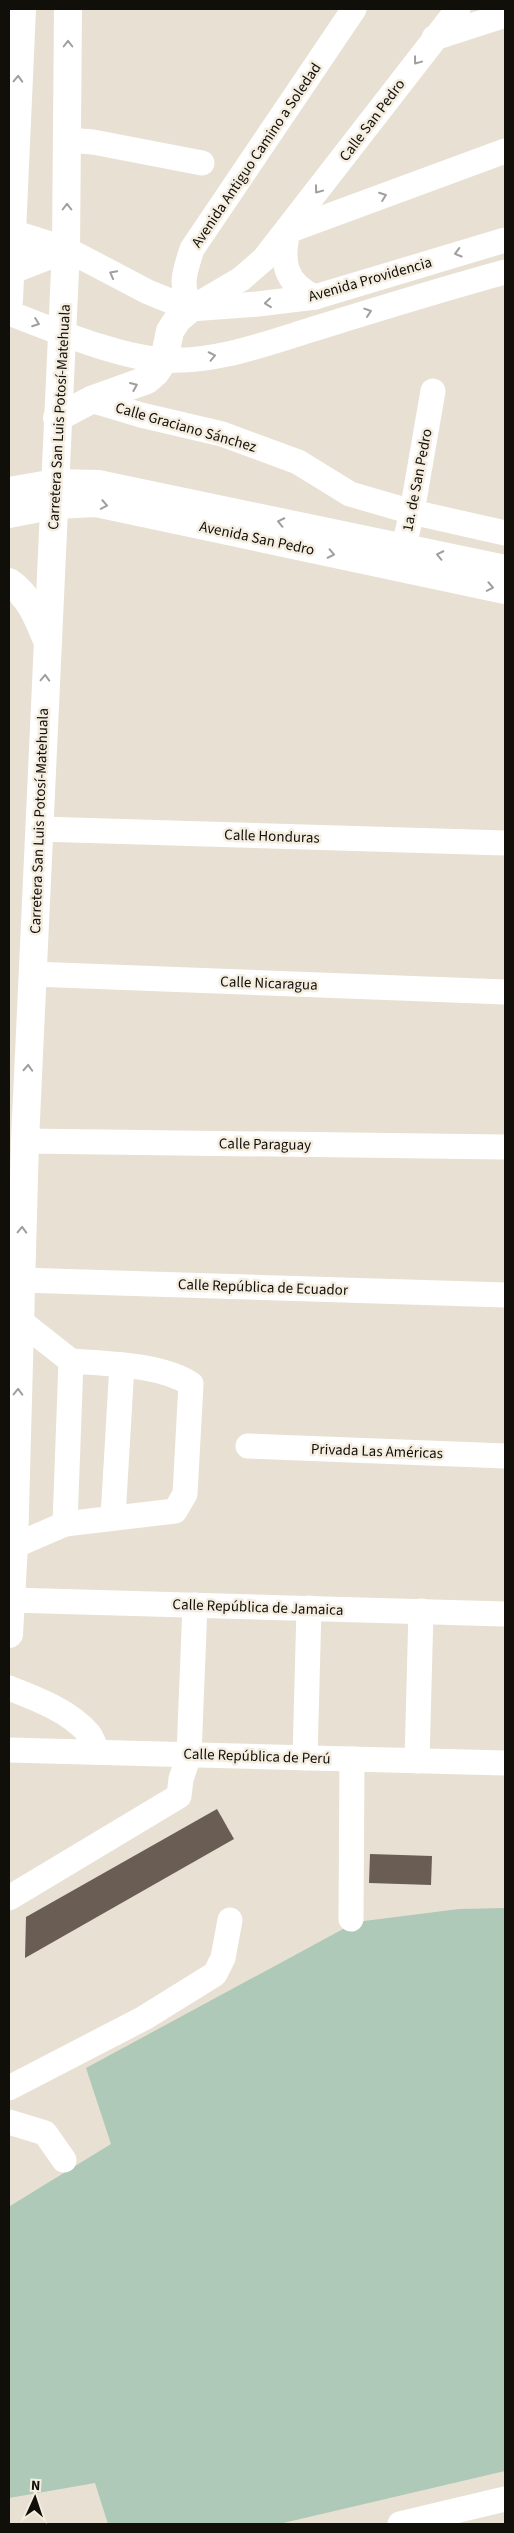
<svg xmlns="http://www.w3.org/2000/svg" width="514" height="2533" font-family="'Source Sans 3',sans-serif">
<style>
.green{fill:#aec9b7}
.building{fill:#695d54}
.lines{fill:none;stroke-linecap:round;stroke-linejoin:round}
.minor{stroke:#fff;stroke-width:25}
.major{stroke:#fff;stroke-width:28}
.highway{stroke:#fff;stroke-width:28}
.oneway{stroke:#a09f9d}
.labels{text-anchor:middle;stroke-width:5;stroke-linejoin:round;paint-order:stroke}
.street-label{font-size:15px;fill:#110f0a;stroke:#f5eee0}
</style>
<rect width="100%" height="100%" fill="#e8e1d3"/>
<!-- green -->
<path class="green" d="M505,1908V2471L279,2524H108L95,2483L9,2498L10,2206L111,2144L86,2068L356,1922L459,1909Z"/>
<!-- building -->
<g class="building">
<path d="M217,1809L234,1839L25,1958L26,1917Z"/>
<path d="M370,1854L432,1856L431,1885L369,1883Z"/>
</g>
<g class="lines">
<!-- minor -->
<g class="minor">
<path d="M354,9L192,249C184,274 180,283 190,309L241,279L264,259L458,9"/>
<path d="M434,38L505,15"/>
<path d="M67,140L93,142L202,163"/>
<path d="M9,231L66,249L148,292L190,309L258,304L315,297L505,240"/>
<path d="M288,231L505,151"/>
<path d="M288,231C281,261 284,283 315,297"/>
<path d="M9,313C52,329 119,358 165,360C217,363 270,342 320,327C381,308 443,289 505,272"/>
<path d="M91,400L141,415L222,434L298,462L350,494L412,512L505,533"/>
<path d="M399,567L412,512L433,391"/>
<path d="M39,829L505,843"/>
<path d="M32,974L505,992"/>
<path d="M25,1141L505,1147"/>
<path d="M20,1280L505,1295"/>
<path d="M248,1446L505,1456"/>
<path d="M113,1517L122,1365"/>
<path d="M65,1524L175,1511L185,1494L191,1384C160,1364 107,1364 71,1361"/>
<path d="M14,1546L65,1524L71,1361L19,1320"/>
<path d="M11,1600L505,1614"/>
<path d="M9,1688C35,1698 70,1711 89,1734C93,1739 95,1747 97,1752"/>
<path d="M9,1750L505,1763"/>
<path d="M305,1758L309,1608"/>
<path d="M417,1761L421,1611"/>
<path d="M9,1898L179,1796L181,1779L189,1755L195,1605"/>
<path d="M351,1919L352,1759"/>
<path d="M9,2088L144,2018L215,1974L223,1958L230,1920"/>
<path d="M9,2122L45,2133L64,2160"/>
<path d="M400,2524L505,2499"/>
</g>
<!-- major -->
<g class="major">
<path d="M9,271L66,249"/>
<path d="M57,418L91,400L147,380L156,372L164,360L170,331L178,319L190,309"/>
<path d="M9,491L55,483L98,484L505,569"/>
<path d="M9,514L55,505L96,503L505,590"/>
<path d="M9,582C29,596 37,616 46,638"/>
<path d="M9,1634L14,1546L25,1141L66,249L68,9"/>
</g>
<!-- highway -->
<path class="highway" d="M9,300L22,9"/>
</g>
<!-- one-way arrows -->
<defs><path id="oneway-chevron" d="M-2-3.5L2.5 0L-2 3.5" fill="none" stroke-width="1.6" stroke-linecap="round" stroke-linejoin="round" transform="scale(1.25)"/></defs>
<g class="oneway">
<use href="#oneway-chevron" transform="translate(68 44) rotate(-90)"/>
<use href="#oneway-chevron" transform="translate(417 61) rotate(127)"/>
<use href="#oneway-chevron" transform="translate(18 79) rotate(-88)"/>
<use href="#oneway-chevron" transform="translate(318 190) rotate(127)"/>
<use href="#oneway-chevron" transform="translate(383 196) rotate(-20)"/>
<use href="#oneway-chevron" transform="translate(67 207) rotate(-90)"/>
<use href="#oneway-chevron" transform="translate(458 253) rotate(164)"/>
<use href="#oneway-chevron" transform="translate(113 274) rotate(-152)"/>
<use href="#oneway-chevron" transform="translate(268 303) rotate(174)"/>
<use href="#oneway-chevron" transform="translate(368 312) rotate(-18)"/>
<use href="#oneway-chevron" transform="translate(36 323) rotate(20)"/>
<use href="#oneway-chevron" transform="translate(212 356) rotate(-12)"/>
<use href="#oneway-chevron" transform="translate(134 386) rotate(-23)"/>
<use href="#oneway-chevron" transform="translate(104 505) rotate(11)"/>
<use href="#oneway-chevron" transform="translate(281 522) rotate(-168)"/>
<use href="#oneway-chevron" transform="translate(331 554) rotate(12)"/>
<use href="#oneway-chevron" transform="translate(440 555) rotate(-168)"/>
<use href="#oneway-chevron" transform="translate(490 587) rotate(11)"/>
<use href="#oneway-chevron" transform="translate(45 678) rotate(-88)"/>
<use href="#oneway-chevron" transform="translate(28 1068) rotate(-87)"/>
<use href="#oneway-chevron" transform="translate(22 1230) rotate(-88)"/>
<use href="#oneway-chevron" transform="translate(18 1392) rotate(-89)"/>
</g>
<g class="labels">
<!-- street labels -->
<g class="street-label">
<text transform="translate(372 120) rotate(-53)" y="5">Calle San Pedro</text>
<text transform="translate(256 155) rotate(-56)" y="5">Avenida Antiguo Camino a Soledad</text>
<text transform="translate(370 279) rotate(-16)" y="5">Avenida Providencia</text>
<text transform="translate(59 417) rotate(-87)" y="5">Carretera San Luis Potosí-Matehuala</text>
<text transform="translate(186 427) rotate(16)" y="5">Calle Graciano Sánchez</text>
<text transform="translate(417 480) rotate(-79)" y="5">1a. de San Pedro</text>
<text transform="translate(257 538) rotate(12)" y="5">Avenida San Pedro</text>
<text transform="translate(39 821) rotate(-88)" y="5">Carretera San Luis Potosí-Matehuala</text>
<text transform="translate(272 836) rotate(2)" y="5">Calle Honduras</text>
<text transform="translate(269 983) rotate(2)" y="5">Calle Nicaragua</text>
<text transform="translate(265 1144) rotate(1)" y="5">Calle Paraguay</text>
<text transform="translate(263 1287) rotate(2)" y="5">Calle República de Ecuador</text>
<text transform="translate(377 1451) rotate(2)" y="5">Privada Las Américas</text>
<text transform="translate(258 1607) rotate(2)" y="5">Calle República de Jamaica</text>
<text transform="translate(257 1756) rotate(2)" y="5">Calle República de Perú</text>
</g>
</g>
<!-- border -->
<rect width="514" height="2533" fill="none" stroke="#110f0a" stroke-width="20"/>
<!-- north arrow -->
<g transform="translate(35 2498) rotate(3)" stroke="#f5eee0" stroke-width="4" paint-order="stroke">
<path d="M0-4L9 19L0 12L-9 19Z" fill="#110f0a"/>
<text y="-8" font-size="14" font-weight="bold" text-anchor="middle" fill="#110f0a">N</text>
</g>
</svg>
